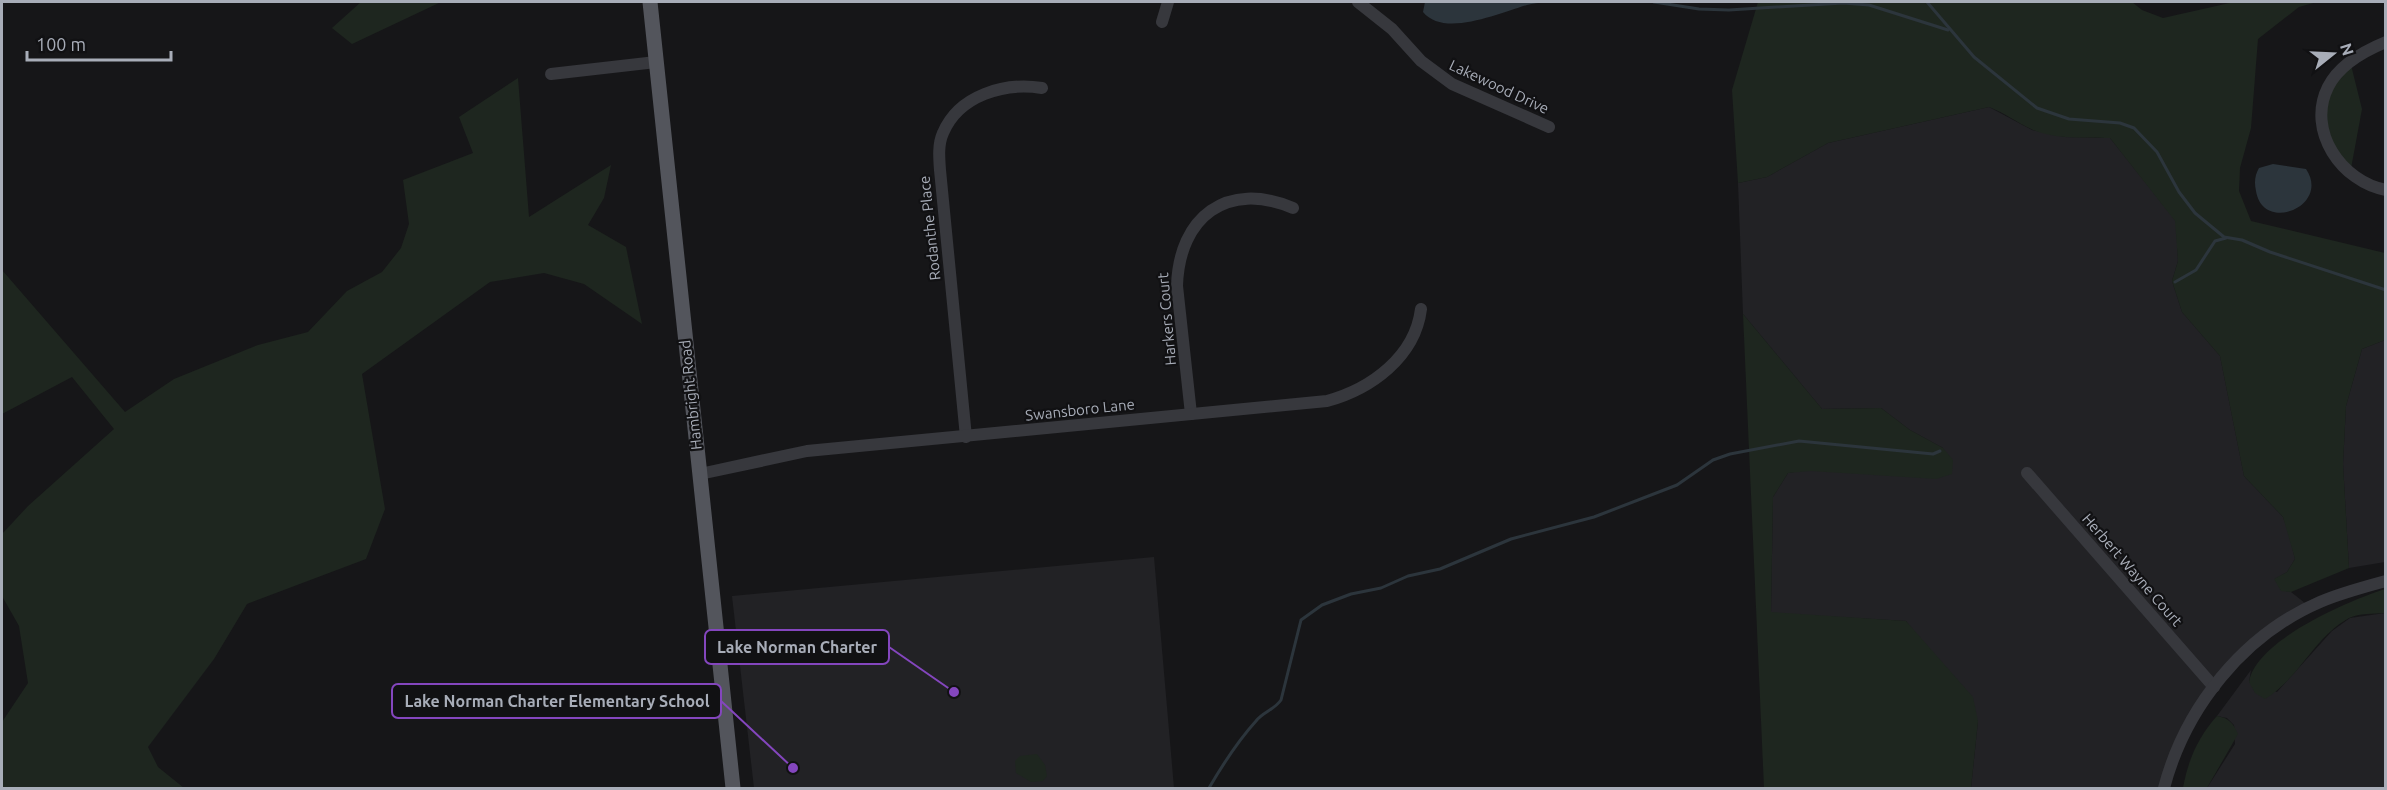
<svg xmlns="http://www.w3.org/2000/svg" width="2387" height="790" font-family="Ubuntu,sans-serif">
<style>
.built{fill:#222225}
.green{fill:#1e261f}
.water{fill:#2c353c}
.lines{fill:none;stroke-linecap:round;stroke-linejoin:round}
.stream{stroke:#2c353c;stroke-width:3}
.minor{stroke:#37383d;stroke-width:12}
.major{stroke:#53555c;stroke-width:15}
.labels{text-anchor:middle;stroke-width:4.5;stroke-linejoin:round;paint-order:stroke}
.street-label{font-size:15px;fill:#a8adb8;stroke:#111113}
.leader{fill:none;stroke:#8446be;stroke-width:2}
.callout-dot{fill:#8446be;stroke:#111113;stroke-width:2}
.callout{fill:#111113;stroke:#8446be;stroke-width:2}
.callout-label{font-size:16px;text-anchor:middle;font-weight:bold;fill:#a8adb8}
</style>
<rect width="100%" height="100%" fill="#161618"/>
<!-- built -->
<g class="built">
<path d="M1989,107L2032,130L2065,137L2110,138L2176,221L2178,261L2172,281L2182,312L2220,356L2244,476L2283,517L2288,531L2295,559L2287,572L2275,579L2281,590L2291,592L2310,607L2263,637L2202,704L2164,788H1971L1978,721L1906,621L1771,613L1773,497L1788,473L1943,448L1910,430L1881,408L1822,409L1743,314L1738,183L1767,177L1828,143Z"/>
<path d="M2385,340V562L2349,568L2343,464L2346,406L2362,349Z"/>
<path d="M1154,557L1174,788H754L732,596Z"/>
<path d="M2385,613V788H2207L2235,744L2234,725L2227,718L2217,716L2251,670L2249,682L2277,692L2332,631L2350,618Z"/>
</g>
<!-- green -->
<g class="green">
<path d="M361,2H441L352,44L332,28Z"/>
<path d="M1758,2H2132L2142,10L2163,18L2234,2H2317L2299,7L2258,39L2251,128L2240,168L2239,191L2251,221L2385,253V340L2362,349L2346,406L2343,464L2349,568L2291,592L2281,591L2274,579L2287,572L2295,559L2283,517L2244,476L2220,356L2182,312L2172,281L2178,261L2175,221L2110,138C2084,137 2055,140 2031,129C2016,122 2005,113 1989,107L1828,143L1767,177L1738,183L1732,90Z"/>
<path d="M2350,61L2362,109L2350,174L2330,152L2322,115L2328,87Z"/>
<path d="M518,78L529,217L611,165L604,198L588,225L626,247L642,324L584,284L544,273L490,282L362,374L385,509L366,559L247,604L214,659L148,747L158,767L184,788H2V722L28,683L19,626L2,596V534L28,506L114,429L72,377L2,414V270L125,412L174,379L258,345L308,332L347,291L382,272L401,248L409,224L403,180L473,153L459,117Z"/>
<path d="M1743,314L1822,409L1881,408L1910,430L1943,448L1953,460L1952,474L1936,479L1811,471L1788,473L1773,497L1771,612L1906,621L1973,697L1978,721L1971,788H1764Z"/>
<path d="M2385,589V613C2374,614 2359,613 2349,618C2314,637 2298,680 2265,699L2255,693L2249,682C2256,640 2348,601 2385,589Z"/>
<path d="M2217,716C2229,718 2233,723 2238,734L2207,788H2183C2188,760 2198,737 2217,716Z"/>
<path d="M1037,754L1045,765L1047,776L1043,781L1031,782L1016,773L1015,761L1020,756Z"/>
</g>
<!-- water -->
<g class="water">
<path d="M1425,2H1564C1551,2 1539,2 1527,5C1499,13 1444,38 1423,12Z"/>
<path d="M2273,164L2306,169C2331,206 2263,234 2256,191C2254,182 2255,175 2259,168Z"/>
</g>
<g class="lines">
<!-- stream -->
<g class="stream">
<path d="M1654,2L1699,9L1729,10L1843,3L1869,5L1948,30"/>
<path d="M1927,2L1974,57L2037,108L2069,119L2120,123L2134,128L2157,152L2179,192L2195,213L2224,237L2242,240L2270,252L2386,290"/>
<path d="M2175,282L2196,270L2215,241L2226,238"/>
<path d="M1209,788C1223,764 1237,742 1256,721C1263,712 1274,710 1281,700L1301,620L1322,605L1351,594L1381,588L1408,576L1440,569L1511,539L1594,517L1677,485L1713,460L1730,454L1799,441L1933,454L1940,451"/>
</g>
<!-- minor -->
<g class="minor">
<path d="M1358,2L1392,29L1421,61L1452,84L1549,127"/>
<path d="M1162,22L1168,2"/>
<path d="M2386,42C2364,51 2339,65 2328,87C2306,131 2342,182 2386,190"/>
<path d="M551,74L656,62"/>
<path d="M1191,414L1177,286C1179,217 1227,180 1293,208"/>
<path d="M966,437L940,170C939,157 938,144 943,133C959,95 1005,82 1042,88"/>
<path d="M2027,473L2214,687"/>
<path d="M700,474L807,451L1327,401C1371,389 1415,357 1421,309"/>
<path d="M2164,788C2185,708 2243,635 2320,602C2341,593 2364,587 2386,581"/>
</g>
<!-- major -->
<path class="major" d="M650,2L733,788"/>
</g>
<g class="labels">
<!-- street labels -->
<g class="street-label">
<text transform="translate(1499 87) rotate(25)" y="5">Lakewood Drive</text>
<text transform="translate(930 228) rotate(-96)" y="5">Rodanthe Place</text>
<text transform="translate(1167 319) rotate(-95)" y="5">Harkers Court</text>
<text transform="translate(691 395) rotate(-96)" y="5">Hambright Road</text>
<text transform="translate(1080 410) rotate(-6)" y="5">Swansboro Lane</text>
<text transform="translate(2132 570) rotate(49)" y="5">Herbert Wayne Court</text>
</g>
</g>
<!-- callouts -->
<path class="leader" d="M954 692L889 647M793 768L721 701"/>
<g class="callout-dot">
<circle cx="954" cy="692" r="6"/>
<circle cx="793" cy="768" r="6"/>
</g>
<g class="callout">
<rect x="705" y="630" width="184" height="34" rx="6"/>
<rect x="392" y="684" width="329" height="34" rx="6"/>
</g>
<g class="callout-label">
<text x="797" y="653">Lake Norman Charter</text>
<text x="557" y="707">Lake Norman Charter Elementary School</text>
</g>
<!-- border -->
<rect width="2387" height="790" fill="none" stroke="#a8adb8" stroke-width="6"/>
<!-- north arrow -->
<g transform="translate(2333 54) rotate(72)" stroke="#111113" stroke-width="4.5" paint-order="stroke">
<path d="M0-4.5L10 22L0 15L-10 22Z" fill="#a8adb8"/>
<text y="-9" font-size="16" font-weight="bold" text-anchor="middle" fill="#a8adb8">N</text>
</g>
<!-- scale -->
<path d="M27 51v9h144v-9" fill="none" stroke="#a8adb8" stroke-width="3"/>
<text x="36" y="51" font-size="18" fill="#a8adb8" stroke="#111113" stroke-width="4.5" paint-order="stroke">100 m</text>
</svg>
